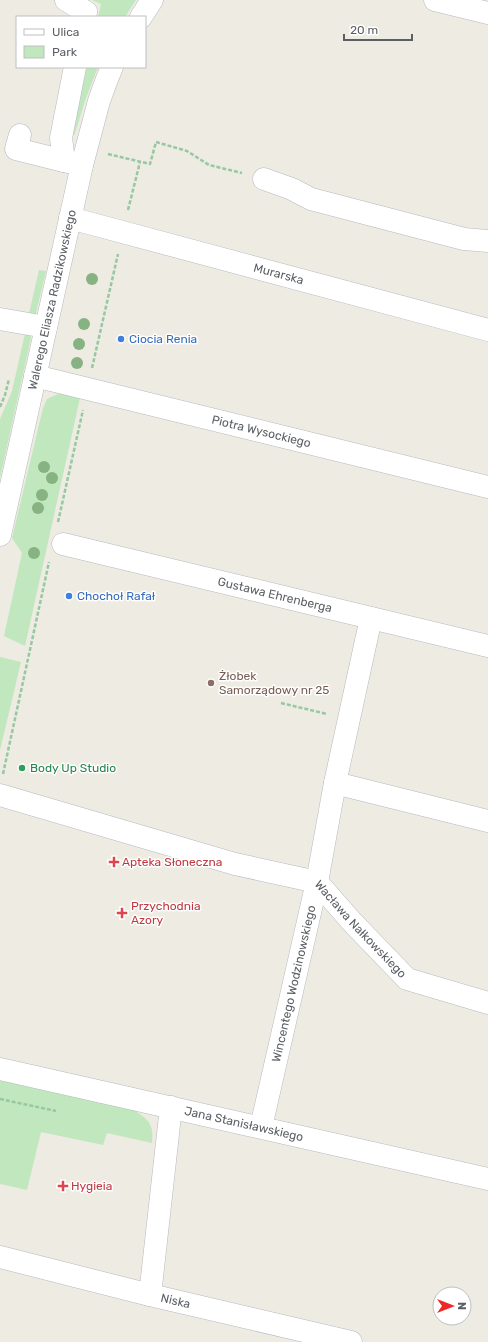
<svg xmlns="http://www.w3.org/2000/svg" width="488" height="1342" font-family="Rubik,sans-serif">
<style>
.green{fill:#c0e7bd}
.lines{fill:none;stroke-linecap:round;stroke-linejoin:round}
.minor-casing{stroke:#b5b9bd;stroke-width:23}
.path{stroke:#96c8a1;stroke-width:2.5;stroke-dasharray:4 2;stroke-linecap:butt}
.minor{stroke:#fff;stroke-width:22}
.tree{fill:#87b281}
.shop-dot{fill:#3f7fe0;stroke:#fff;stroke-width:1.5}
.education-dot{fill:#8d6e63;stroke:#fff;stroke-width:1.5}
.leisure-dot{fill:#2e9e5b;stroke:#fff;stroke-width:1.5}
.health-dot{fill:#e0444e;stroke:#fff;stroke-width:1.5}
.labels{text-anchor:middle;stroke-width:3;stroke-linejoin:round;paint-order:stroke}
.street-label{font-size:12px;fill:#5b5f64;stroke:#fff}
.shop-label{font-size:12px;fill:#366cbe;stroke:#fff;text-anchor:start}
.education-label{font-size:12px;fill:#785e54;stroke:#fff;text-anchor:start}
.leisure-label{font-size:12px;fill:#27864d;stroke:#fff;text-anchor:start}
.health-label{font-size:12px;fill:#be3a42;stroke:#fff;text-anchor:start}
</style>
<rect width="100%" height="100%" fill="#eeebe2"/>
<!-- green -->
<g class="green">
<path d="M92,0H136L125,17H98L101,4Z"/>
<path d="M87,67H98L86,98L75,133L69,143Z"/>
<path d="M39,270L46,271L35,317L28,318Z"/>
<path d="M26,329L32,333L0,478V419L12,391Z"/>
<path d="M66,393L80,398L25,646L4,636L22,553L12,538L43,408L47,399L58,394Z"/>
<path d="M0,657L21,662L0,750Z"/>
<path d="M0,1079L134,1110C149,1120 154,1124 152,1143L107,1133L103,1145L41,1132L27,1190L0,1184Z"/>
</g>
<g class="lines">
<defs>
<g id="minor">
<path d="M66,0L86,12L85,17"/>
<path d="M435,0L488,13"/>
<path d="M141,17L152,0"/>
<path d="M75,67L61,138L64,161L82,165"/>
<path d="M20,135L16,149L64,161"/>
<path d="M264,179L292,189L311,199L464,239L488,241"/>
<path id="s1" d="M70,218L488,330"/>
<path d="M0,319L46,327"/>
<path id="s2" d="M35,376L488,487"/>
<path id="s3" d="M0,535L82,165L99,101L107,79L112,67"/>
<path id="s4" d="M63,544L488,646"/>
<path d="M335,783L488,821"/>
<path id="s5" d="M0,795L235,864L317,882L353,923L407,979L488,1003"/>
<path id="s6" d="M0,1069L488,1179"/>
<path id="s7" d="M261,1127L317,882L335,783L371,618"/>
<path id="s8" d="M0,1257L150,1295L351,1342"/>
<path d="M150,1295L171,1107"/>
</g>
</defs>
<!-- minor casing -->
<use href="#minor" class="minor-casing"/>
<!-- path -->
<g class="path">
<path d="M108,154L150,164L156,142L187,151L209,165L242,173"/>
<path d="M128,210L140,162"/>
<path d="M92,368L118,254"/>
<path d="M0,407L5,395L9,379"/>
<path d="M58,522L83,410"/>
<path d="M281,703L327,714"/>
<path d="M3,774L49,562"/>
<path d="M0,1099L56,1111"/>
</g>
<!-- minor -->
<use href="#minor" class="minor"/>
</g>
<!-- trees -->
<g class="tree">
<circle cx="92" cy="279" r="6"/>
<circle cx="84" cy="324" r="6"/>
<circle cx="79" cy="344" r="6"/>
<circle cx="77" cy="363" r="6"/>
<circle cx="44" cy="467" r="6"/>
<circle cx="52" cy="478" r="6"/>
<circle cx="42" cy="495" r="6"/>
<circle cx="38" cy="508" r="6"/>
<circle cx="34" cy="553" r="6"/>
</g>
<!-- markers -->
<g class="shop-dot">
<circle cx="121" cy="339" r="4"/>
<circle cx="69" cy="596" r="4"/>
</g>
<circle class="education-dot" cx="211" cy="683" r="4"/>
<circle class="leisure-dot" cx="22" cy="768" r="4"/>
<g class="health-dot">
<path d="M112 856h4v4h4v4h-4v4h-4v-4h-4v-4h4z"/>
<path d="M120 907h4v4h4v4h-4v4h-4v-4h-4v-4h4z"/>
<path d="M61 1180h4v4h4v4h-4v4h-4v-4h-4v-4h4z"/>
</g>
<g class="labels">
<!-- street labels -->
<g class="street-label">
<text dy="4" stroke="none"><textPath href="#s1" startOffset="216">Murarska</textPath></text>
<text dy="4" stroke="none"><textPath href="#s3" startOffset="241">Walerego Eliasza Radzikowskiego</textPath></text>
<text dy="4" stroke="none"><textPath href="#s2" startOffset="233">Piotra Wysockiego</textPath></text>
<text dy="4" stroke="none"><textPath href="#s4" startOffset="218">Gustawa Ehrenberga</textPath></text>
<text dy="4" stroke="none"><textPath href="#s5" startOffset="393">Wacława Nałkowskiego</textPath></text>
<text dy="4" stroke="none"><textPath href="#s7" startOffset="147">Wincentego Wodzinowskiego</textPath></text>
<text dy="4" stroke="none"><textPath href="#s6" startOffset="250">Jana Stanisławskiego</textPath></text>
<text dy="4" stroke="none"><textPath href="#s8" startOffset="181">Niska</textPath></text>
</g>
<!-- shop labels -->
<g class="shop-label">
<text x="129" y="343">Ciocia Renia</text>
<text x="77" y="600">Chochoł Rafał</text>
</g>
<!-- education labels -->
<g class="education-label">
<text x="219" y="680">Żłobek<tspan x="219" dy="14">Samorządowy nr 25</tspan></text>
</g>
<!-- leisure labels -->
<g class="leisure-label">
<text x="30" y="772">Body Up Studio</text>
</g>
<!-- health labels -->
<g class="health-label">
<text x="122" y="866">Apteka Słoneczna</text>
<text x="131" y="910">Przychodnia<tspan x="131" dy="14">Azory</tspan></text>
<text x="71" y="1190">Hygieia</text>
</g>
</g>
<!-- legend -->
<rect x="16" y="16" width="130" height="52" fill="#ffffff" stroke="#bdbfc1"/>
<rect x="24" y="29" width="20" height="6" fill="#ffffff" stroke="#bdbfc1"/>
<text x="52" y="36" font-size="12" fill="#5b5f64">Ulica</text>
<rect x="24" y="46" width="20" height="12" fill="#c0e7bd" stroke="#bdbfc1"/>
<text x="52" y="56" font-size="12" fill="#5b5f64">Park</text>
<!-- north arrow -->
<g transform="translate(452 1306) rotate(90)"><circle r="19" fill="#ffffff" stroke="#bdbfc1"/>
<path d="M0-3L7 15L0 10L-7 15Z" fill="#ef2927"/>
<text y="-6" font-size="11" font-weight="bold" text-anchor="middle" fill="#5b5f64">N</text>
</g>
<!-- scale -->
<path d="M344 34v6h68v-6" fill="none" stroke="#5b5f64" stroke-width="2"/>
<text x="350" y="34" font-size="12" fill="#5b5f64" stroke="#ffffff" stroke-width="3" paint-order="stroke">20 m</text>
</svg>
